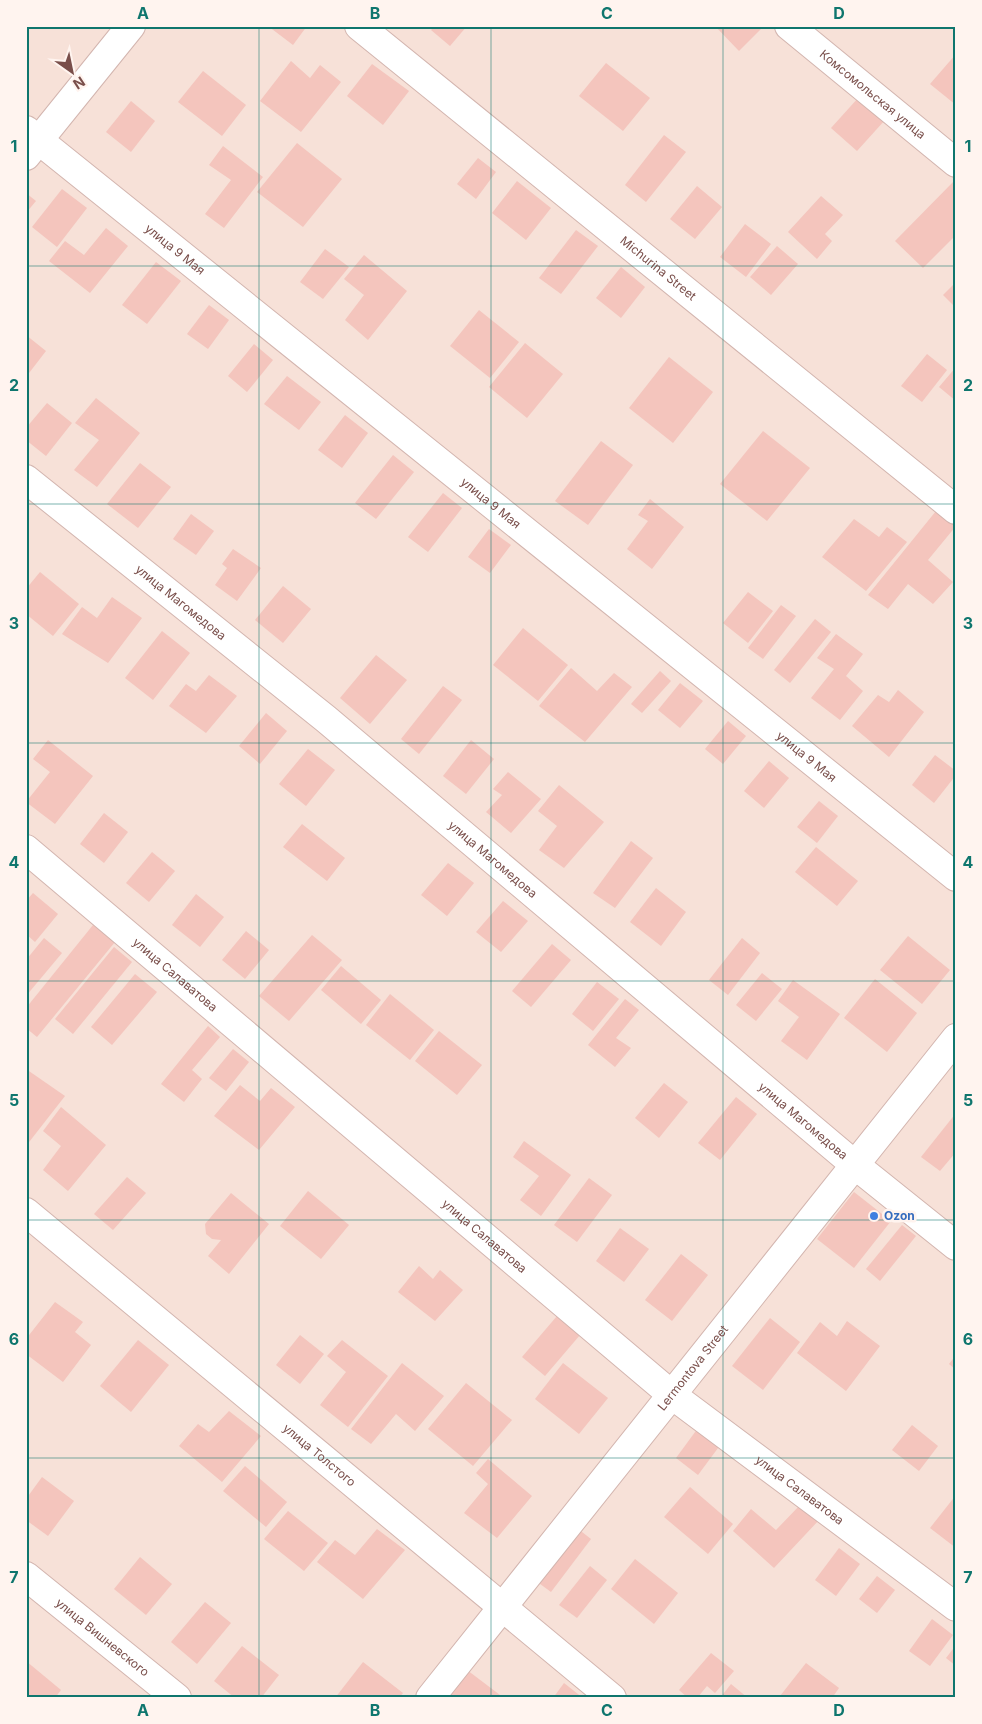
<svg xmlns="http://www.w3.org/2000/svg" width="982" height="1724" font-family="Inter,sans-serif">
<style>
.residential{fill:#f7e1d8}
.building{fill:#f4c5bd}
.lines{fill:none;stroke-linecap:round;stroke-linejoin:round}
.minor-casing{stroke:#d3b5af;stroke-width:30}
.minor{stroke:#fff;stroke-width:28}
.grid{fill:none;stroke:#0f766e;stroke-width:1;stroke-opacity:0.55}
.shop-dot{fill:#3f7fe0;stroke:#fff4ef;stroke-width:2}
.labels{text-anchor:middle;stroke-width:5;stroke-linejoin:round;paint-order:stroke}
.street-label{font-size:12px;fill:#794e4a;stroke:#fff4ef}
.shop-label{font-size:12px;font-weight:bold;fill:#366cbe;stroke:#fff4ef;text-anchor:start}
.neatline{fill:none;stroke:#0f766e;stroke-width:2}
.grid-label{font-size:16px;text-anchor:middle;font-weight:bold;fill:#0f766e}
</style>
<rect width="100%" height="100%" fill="#fdefe7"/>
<!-- residential -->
<rect class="residential" x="26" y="26" width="930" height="1672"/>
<!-- building -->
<g class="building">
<path d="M268,26H307L293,45Z"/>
<path d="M435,26H467L450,46L431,30Z"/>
<path d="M715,26H764L739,51Z"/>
<path d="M956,54V105L930,84Z"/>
<path d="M291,61L310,78L320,65L341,82L301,132L260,101Z"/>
<path d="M606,63L650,98L623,131L579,96Z"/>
<path d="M372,64L409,91L383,125L347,96Z"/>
<path d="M203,71L246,105L222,136L178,102Z"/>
<path d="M859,97L885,120L857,151L831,128Z"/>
<path d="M131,101L155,121L131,152L106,132Z"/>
<path d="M664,135L686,152L646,202L625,185Z"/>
<path d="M297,143L342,179L303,227L257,192Z"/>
<path d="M223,146L263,177L224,228L205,214L231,180L209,165Z"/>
<path d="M478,158L496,172L476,199L457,184Z"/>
<path d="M956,179V235L923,268L895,241Z"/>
<path d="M517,181L551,208L526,240L492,213Z"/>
<path d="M697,186L722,207L695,239L670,219Z"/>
<path d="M62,189L87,208L57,247L32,227Z"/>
<path d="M26,193L36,201L26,213Z"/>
<path d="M821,196L843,215L825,234L832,241L817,259L788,232Z"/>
<path d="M745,224L771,244L746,277L720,257Z"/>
<path d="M106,228L128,246L90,293L49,261L65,241L84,255Z"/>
<path d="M576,230L598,246L561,294L539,278Z"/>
<path d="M777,246L798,264L771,295L750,277Z"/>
<path d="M325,249L349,267L323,299L300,282Z"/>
<path d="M364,255L407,291L368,340L345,320L364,295L344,279Z"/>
<path d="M156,262L181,281L147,324L122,305Z"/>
<path d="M621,267L645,287L621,318L596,298Z"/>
<path d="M956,282V308L943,295Z"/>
<path d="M209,305L229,320L208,349L187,334Z"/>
<path d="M479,310L519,342L490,378L450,346Z"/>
<path d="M26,335L46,351L26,377Z"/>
<path d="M525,343L563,374L527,418L489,387Z"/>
<path d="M254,344L273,360L247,392L228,376Z"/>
<path d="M927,354L947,370L922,402L901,386Z"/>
<path d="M669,357L713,392L673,443L629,408Z"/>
<path d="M956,367V401L939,387Z"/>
<path d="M287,376L321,402L299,430L264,404Z"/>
<path d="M96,398L140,433L97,487L74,470L99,440L75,423Z"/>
<path d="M47,403L72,423L46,456L26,440V428Z"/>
<path d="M345,415L368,433L342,468L318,450Z"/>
<path d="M763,431L810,468L767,521L720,484Z"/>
<path d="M601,441L633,465L588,525L555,501Z"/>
<path d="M393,455L414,472L376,519L355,503Z"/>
<path d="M140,463L171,487L138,528L107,504Z"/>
<path d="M443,493L462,508L428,552L408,537Z"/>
<path d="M650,499L684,527L652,569L627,549L648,521L638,515Z"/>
<path d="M936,511L956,526L928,560L953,582L933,604L908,584L888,609L868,595Z"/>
<path d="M191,514L214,531L196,555L173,539Z"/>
<path d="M854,519L879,537L887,527L907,542L866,591L822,557Z"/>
<path d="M489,529L511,545L490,573L468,557Z"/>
<path d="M233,549L261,568L237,601L215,585L227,568L222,564Z"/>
<path d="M40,572L79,604L53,636L26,614V589Z"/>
<path d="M283,586L311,609L283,643L255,620Z"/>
<path d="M748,592L773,611L748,643L723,623Z"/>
<path d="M112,597L142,618L108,663L62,634L82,607L97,618Z"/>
<path d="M781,605L796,616L763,659L748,648Z"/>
<path d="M815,619L831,632L790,683L774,670Z"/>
<path d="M523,628L568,665L538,701L493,665Z"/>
<path d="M162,631L190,653L153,700L125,678Z"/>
<path d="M836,634L863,654L846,676L863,691L840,720L811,698L834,669L817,658Z"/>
<path d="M376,655L407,680L370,724L340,698Z"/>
<path d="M571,668L597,691L614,673L632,687L585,742L539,706Z"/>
<path d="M660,671L671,681L642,713L631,704Z"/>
<path d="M209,675L237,696L206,733L169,706L186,684L196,691Z"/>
<path d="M680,683L703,701L680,728L658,710Z"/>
<path d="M443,686L462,700L419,754L401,739Z"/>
<path d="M898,690L924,712L889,757L852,726L878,695L889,702Z"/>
<path d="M266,713L287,731L260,764L239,746Z"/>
<path d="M728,721L746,736L723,764L705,749Z"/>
<path d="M48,740L93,776L55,824L26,802L50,772L33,759Z"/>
<path d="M471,740L494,759L466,794L443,776Z"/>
<path d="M308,749L335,770L306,806L279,784Z"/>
<path d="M935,755L956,771V775L934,803L912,785Z"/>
<path d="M769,761L789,778L764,808L744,791Z"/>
<path d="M508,772L541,799L511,833L486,812L502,795L493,789Z"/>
<path d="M559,785L604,822L564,868L539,850L557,826L538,811Z"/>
<path d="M819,801L838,816L817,843L797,827Z"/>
<path d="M104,813L128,832L104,863L80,844Z"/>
<path d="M302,824L345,858L327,881L283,847Z"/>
<path d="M631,841L653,858L615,908L593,893Z"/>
<path d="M816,847L858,881L837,906L795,872Z"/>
<path d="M152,852L175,871L149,902L126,883Z"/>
<path d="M448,863L474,883L447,916L421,895Z"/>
<path d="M656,888L686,912L661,946L630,922Z"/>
<path d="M33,893L58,914L35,942L26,934V901Z"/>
<path d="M196,894L224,917L200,947L172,925Z"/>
<path d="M503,901L528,921L501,952L476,932Z"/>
<path d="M93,925L115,942L37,1037L26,1028V1008Z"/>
<path d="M246,931L269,950L245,979L222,960Z"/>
<path d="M312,935L342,960L289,1021L259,996Z"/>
<path d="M908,936L950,970L922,1004L880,970Z"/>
<path d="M44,938L62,953L26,996V960Z"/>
<path d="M742,938L760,953L728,995L709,980Z"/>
<path d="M552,944L571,960L531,1007L512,991Z"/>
<path d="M114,947L132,962L73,1034L55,1019Z"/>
<path d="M341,966L381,1000L361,1024L321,990Z"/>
<path d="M762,973L782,989L756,1021L736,1005Z"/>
<path d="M135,974L157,992L112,1045L91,1027Z"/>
<path d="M875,979L917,1013L887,1052L844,1018Z"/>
<path d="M793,980L840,1014L807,1060L781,1041L799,1017L778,1001Z"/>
<path d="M597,982L619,999L593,1031L572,1014Z"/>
<path d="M390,994L434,1030L410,1060L366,1025Z"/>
<path d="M625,999L639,1010L616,1038L631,1048L615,1067L588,1045Z"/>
<path d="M208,1026L220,1037L192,1070L202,1079L184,1102L161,1084Z"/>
<path d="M439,1031L482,1065L457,1095L415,1061Z"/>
<path d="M233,1049L249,1062L226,1091L209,1078Z"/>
<path d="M26,1069L65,1096L26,1146Z"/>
<path d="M664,1083L688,1102L659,1138L635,1118Z"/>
<path d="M240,1085L260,1101L271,1088L295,1107L259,1150L214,1116Z"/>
<path d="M736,1097L757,1114L720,1160L698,1143Z"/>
<path d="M61,1107L106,1145L68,1191L43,1170L61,1146L43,1131Z"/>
<path d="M956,1113V1152L940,1171L921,1157Z"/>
<path d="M524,1141L571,1175L541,1216L520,1200L539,1176L513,1157Z"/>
<path d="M127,1177L146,1193L113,1230L94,1214Z"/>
<path d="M589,1178L612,1195L577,1242L554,1225Z"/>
<path d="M308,1191L349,1225L321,1259L280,1226Z"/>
<path d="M854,1192L891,1221L854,1268L817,1239Z"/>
<path d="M231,1193L269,1224L229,1274L208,1256L221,1240L212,1239L206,1234L205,1224Z"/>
<path d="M902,1225L916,1236L880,1281L866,1269Z"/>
<path d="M620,1228L649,1249L624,1282L596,1261Z"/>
<path d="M681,1254L708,1275L672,1321L645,1300Z"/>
<path d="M419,1266L433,1279L440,1270L463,1290L435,1321L398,1292Z"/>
<path d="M55,1302L83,1322L75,1332L91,1345L63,1382L26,1354V1339Z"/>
<path d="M557,1316L580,1335L545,1376L522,1357Z"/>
<path d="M770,1318L800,1342L763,1390L732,1366Z"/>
<path d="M847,1321L880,1346L846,1391L797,1353L820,1322L837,1336Z"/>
<path d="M300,1335L324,1354L300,1384L276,1365Z"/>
<path d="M138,1340L169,1365L131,1412L100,1386Z"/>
<path d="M342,1340L388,1376L348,1427L320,1405L346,1372L327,1356Z"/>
<path d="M956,1355V1370L949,1364Z"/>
<path d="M402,1363L444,1396L415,1431L396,1414L371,1444L351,1429Z"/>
<path d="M563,1363L608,1398L579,1434L535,1399Z"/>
<path d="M466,1383L512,1420L473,1466L428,1429Z"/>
<path d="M229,1411L261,1436L222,1482L179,1446L198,1424L209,1432Z"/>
<path d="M912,1425L938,1446L919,1471L892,1450Z"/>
<path d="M698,1428L721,1444L698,1475L676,1458Z"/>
<path d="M488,1459L532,1496L497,1538L464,1513L488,1484L476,1473Z"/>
<path d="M245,1466L287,1502L266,1527L223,1491Z"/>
<path d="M42,1477L74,1501L48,1536L26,1520V1499Z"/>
<path d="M690,1487L733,1524L708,1554L664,1517Z"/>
<path d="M956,1495V1548L930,1528Z"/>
<path d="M801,1504L820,1519L774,1568L733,1531L751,1509L776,1530Z"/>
<path d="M288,1511L328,1543L304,1571L264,1539Z"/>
<path d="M573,1525L591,1539L551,1592L532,1578Z"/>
<path d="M377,1529L405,1550L363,1599L317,1562L335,1540L355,1555Z"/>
<path d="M839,1548L860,1564L836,1596L815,1580Z"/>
<path d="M140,1557L172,1584L146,1615L114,1589Z"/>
<path d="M635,1559L678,1593L654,1624L611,1589Z"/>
<path d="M590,1566L607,1580L577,1618L559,1605Z"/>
<path d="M877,1576L895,1590L877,1613L859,1599Z"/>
<path d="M205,1602L231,1623L197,1664L171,1642Z"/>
<path d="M932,1619L953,1635L930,1666L909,1651Z"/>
<path d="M956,1645V1666L946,1658Z"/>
<path d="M242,1646L279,1675L261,1698H235L214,1681Z"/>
<path d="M711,1653L734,1671L715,1693L707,1686L697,1698H688L679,1690Z"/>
<path d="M26,1661L61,1690L55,1698H26Z"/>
<path d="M363,1662L403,1693L399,1698H335Z"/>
<path d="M806,1663L839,1688L832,1698H782L780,1696Z"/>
<path d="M467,1670L504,1698H446Z"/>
<path d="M564,1683L583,1698H553Z"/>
<path d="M731,1684L748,1698H720Z"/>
</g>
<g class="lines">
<defs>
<g id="minor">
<path id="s1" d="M359,26L956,510"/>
<path id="s2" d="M789,26L956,163"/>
<path id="s3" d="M26,130L956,877"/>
<path d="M26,156L131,26"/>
<path id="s4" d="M26,479L326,719L855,1165L956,1246"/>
<path id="s5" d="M26,849L672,1395L956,1607"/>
<path id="s6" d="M26,1212L612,1698"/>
<path id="s7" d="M26,1576L177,1698"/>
<path id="s8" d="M430,1698L956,1038"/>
</g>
</defs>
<!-- minor casing -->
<use href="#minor" class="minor-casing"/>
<!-- minor -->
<use href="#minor" class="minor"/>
</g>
<!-- grid -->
<path class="grid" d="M259,26V1698M491,26V1698M723,26V1698M26,266H956M26,504H956M26,743H956M26,981H956M26,1220H956M26,1458H956"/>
<!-- markers -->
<circle class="shop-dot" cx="874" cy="1216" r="5"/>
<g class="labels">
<!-- street labels -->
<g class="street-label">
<text dy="4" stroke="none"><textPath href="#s2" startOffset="108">Комсомольская улица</textPath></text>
<text dy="4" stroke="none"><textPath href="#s3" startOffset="191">улица 9 Мая</textPath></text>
<text dy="4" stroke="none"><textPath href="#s1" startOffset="385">Michurina Street</textPath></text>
<text dy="4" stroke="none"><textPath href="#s3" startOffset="596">улица 9 Мая</textPath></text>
<text dy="4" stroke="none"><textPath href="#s4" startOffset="198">улица Магомедова</textPath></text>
<text dy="4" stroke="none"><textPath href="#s3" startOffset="1001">улица 9 Мая</textPath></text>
<text dy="4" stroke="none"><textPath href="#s4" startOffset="602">улица Магомедова</textPath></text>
<text dy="4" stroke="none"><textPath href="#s5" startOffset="195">улица Салаватова</textPath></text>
<text dy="4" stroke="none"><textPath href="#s4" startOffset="1008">улица Магомедова</textPath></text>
<text dy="4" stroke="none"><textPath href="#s5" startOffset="600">улица Салаватова</textPath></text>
<text dy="4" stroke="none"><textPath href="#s8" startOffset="422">Lermontova Street</textPath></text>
<text dy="4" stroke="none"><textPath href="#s6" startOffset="381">улица Толстого</textPath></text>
<text dy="4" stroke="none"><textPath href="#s5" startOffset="1005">улица Салаватова</textPath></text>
<text dy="4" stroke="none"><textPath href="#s7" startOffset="98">улица Вишневского</textPath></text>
</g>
<!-- shop labels -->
<g class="shop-label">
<text x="884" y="1220">Ozon</text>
</g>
</g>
<!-- border -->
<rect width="982" height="1724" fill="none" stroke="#fff4ef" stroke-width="55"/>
<!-- north arrow -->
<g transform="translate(72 72) rotate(147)" stroke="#fff4ef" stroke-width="4" paint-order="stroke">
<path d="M0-4L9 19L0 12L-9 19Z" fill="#794e4a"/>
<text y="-8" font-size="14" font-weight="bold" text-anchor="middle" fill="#794e4a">N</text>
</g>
<rect x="28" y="28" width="926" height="1668" class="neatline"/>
<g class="grid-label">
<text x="143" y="19">A</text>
<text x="375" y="19">B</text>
<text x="607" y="19">C</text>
<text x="839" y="19">D</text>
<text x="14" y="152">1</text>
<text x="968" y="152">1</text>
<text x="14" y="391">2</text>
<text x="968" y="391">2</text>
<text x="14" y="629">3</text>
<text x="968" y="629">3</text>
<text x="14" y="868">4</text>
<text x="968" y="868">4</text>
<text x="14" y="1106">5</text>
<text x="968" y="1106">5</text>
<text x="14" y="1345">6</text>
<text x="968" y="1345">6</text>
<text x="14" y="1583">7</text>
<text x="968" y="1583">7</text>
<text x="143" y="1716">A</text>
<text x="375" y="1716">B</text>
<text x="607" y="1716">C</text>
<text x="839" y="1716">D</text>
</g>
</svg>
